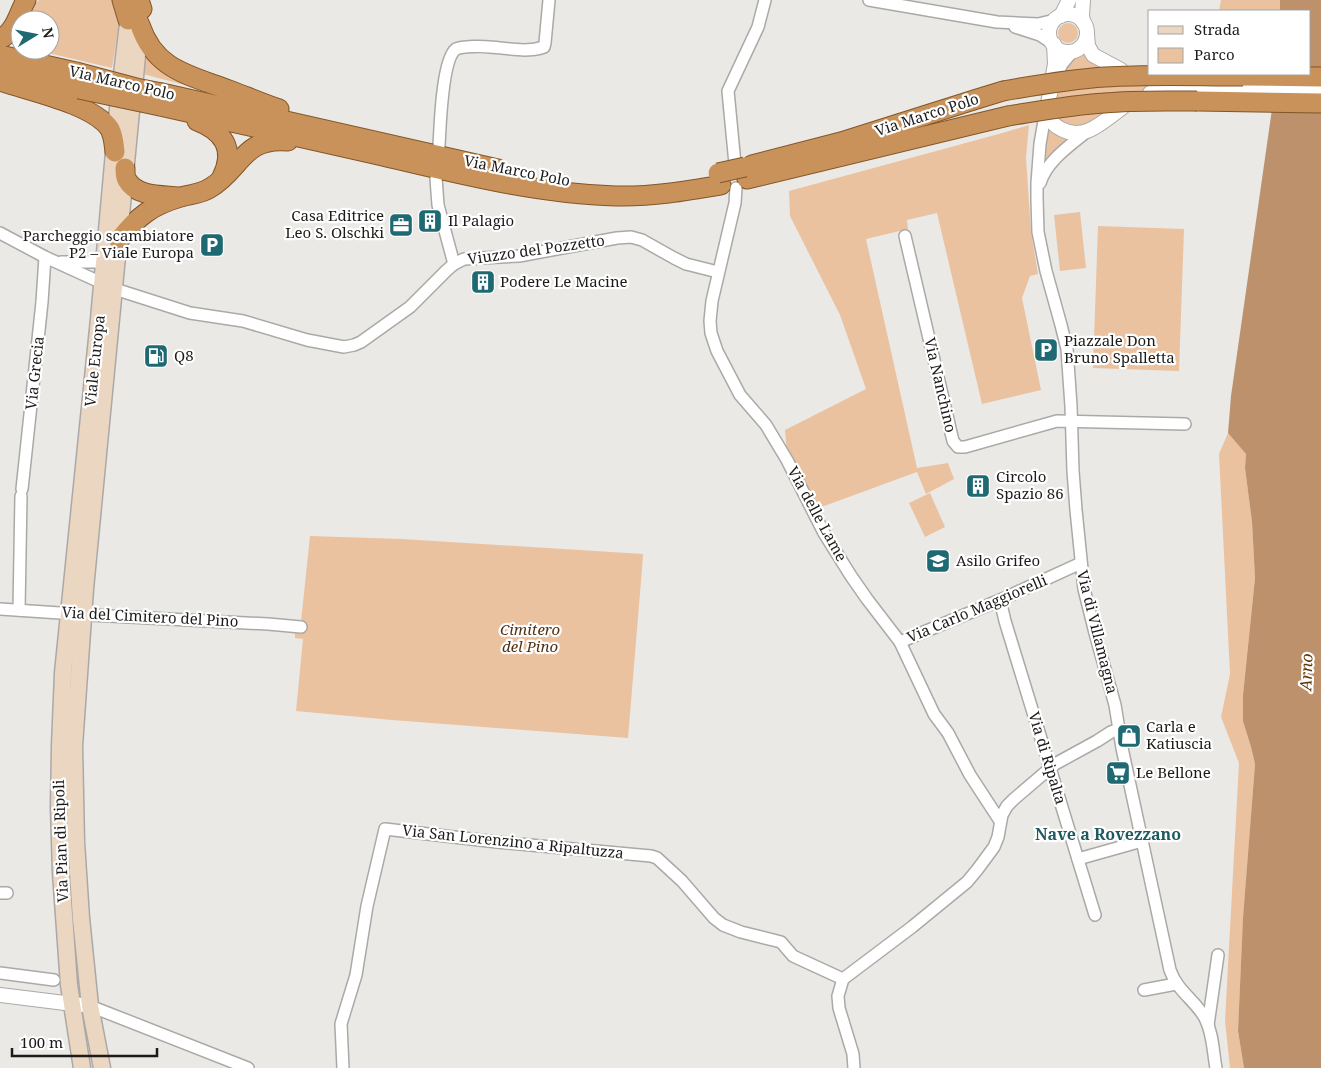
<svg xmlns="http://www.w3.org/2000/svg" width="1321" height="1068" font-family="'Noto Serif',serif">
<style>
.green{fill:#eac2a0}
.water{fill:#bd916b}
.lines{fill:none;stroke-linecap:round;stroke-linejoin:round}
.minor-casing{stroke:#aba9a7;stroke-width:14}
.tertiary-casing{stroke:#aba9a7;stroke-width:16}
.secondary-casing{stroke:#aba9a7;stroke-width:19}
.trunk-casing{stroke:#835628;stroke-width:21}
.minor{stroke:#fff;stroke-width:11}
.tertiary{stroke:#fff;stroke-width:14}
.secondary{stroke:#ebd6c1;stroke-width:16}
.trunk{stroke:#c8925a;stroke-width:19}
.trunk-bridge-casing{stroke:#835628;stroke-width:21;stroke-linecap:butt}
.trunk-bridge{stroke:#c8925a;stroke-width:19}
.labels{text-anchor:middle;stroke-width:4.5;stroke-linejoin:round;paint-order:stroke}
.street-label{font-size:15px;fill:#1c1b1a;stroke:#fff}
.poi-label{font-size:15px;fill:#1c1b1a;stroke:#fff;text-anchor:start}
.park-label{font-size:15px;font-style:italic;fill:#503112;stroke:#fff}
.water-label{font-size:16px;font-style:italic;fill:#623706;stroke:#fff}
.neighbourhood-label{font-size:16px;font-weight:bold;fill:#205a61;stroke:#fff}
</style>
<rect width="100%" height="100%" fill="#ebe9e6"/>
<!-- green -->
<g class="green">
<path d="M39,0H115L120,18L112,68L44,52L40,50H50V20H29L35,4Z"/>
<path d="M1221,0H1280V11H1219Z"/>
<circle cx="1068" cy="33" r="10"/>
<path d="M146,50L207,91L143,74Z"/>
<path d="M1085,50L1154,85L1155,86L1083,129L1058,123L1054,99L1069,58L1078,55Z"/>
<path d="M1046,121L1077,137L1043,169Z"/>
<path d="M1029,125L1026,158L1031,232L1038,274L1030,276L1022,298L1041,390L982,404L937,213L907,220L908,229L866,239L917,468L948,463L954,479L926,494L917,472L816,509L787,452L785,430L866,389L840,315L790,216L789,191L1006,132Z"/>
<path d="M1080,212L1086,268L1060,271L1054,215Z"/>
<path d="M1098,226L1184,229L1179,371L1093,368Z"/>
<path d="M1228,433L1246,454L1245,468L1252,522L1255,578L1243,695V720L1251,747L1255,764L1243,921L1238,1031L1244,1068H1230L1225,1021L1239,763L1221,717L1230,674L1219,454Z"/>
<path d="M930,493L945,527L925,537L909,503Z"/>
<path d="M310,536L402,539L643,554L642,569L628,738L392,720L296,711L303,639L295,638V631H300Z"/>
</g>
<!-- water -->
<path class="water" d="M1280,0H1321V1068H1244L1238,1031L1243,918L1255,764L1251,747L1243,721V695L1255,578L1252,522L1245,468L1246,454L1228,433L1231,396L1277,74H1310V11H1280Z"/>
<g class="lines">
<defs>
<g id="minor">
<path d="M869,0L997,22L1038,24L1055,20"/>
<path d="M1015,27L1040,35L1054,44"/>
<path d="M1057,75L1062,64L1073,51"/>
<path d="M1045,115L1040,144L1037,183V199L1038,232L1046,271L1061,325L1067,349L1071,406L1073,471L1076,510L1084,589L1095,633L1115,705L1122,748L1170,970C1177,991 1195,1000 1205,1018C1213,1033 1213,1052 1216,1068"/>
<path d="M439,146C440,128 442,59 456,49C462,46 483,46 490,47C508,48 526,53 544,47L545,43L549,0"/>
<path d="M735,164L728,91L758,27L765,0"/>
<path d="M436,178L438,205L454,264"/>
<path d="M1040,183C1047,161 1068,147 1085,133"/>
<path d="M736,188L735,203L712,301L710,321L711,333L717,351L740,395L766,425L787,460L824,533L851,576L867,599L900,642L934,714L948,733L970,775L1000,821"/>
<path d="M0,233L45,257L102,283L121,291L190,313L243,321L307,340L344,347L354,345L361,342L410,307L447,270L454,264L464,259L519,256L617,238L631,237L642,240L674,258L686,264L718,272"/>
<path d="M905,236L953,441L958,447H965L1057,421L1185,424"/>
<path d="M61,262H97L104,264"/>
<path d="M22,489L42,302L45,257"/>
<path d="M1000,600L1005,621L1095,915"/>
<path d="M0,609L90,615L268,624L301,627"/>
<path d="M19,610L21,496"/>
<path d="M900,642L1000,600L1081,563"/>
<path d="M1078,859L1142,841"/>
<path d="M0,893H7"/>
<path d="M0,973L54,980"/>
<path d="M1144,990L1176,984"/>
<path d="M90,1006L248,1068"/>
<path d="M1208,1025L1218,955"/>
<path d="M343,1068L341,1024L356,975L367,906L385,829L497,842L651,856L657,858L682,881L714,918L723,925L741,932L781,942L793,956L843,979"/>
<path d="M854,1068L853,1054L839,1008L838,996L843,979L912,927L967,882L977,870L994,847L998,837L1002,815L1007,806L1014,799L1055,764L1097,741L1111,732L1120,729"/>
</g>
<g id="tertiary">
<path d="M1083,0L1082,15L1083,22"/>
<circle cx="1068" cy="33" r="19"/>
<path d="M1061,16L1069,0"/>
<path d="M1087,34L1088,46L1093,55L1121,70"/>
<path d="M1053,75L1055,64L1054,44"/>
<path d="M1150,93L1167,90L1197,88L1321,90"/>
<path d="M1048,103L1051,89"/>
<path d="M1048,115C1050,122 1055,126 1061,129C1085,142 1103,121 1122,108"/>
<path d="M0,995L81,1005"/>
</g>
<g id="secondary">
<path d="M122,74L130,7"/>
<path d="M135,77L140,22"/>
<path d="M82,1068L69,985L61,873L59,808L60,746L63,673L99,319L118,108"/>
<path d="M102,1068L90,1006L81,918L76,842L74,746L85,589L131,111"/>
</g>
<g id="trunk">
<path d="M122,0L128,20"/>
<path d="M139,0L142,9"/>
<path d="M140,25C155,70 189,75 229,90C245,96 262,103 279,109"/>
<path d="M0,39C16,31 18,14 26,0"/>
<path d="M0,55L76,72"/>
<path d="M0,68L79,89"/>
<path d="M1243,76L1321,77"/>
<path d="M0,81C29,91 93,104 110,129C114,137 114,144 115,152"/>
<path d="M162,93L498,169"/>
<path d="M1197,101L1321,103"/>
<path d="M160,106C232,122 303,138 374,154C453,172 534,194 616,196C651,197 686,191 721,185"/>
<path d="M197,121C223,131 236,149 222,177"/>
<path d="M752,165L841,142L977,99L1003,91"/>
<path d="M125,168C125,172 125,177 127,180C136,197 163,195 179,197"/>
<path d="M747,179L1008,116"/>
<path d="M119,240C137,217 152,205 181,197C191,194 201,194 210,188C242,169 242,137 288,141"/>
</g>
</defs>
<!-- minor casing -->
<use href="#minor" class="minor-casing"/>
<!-- tertiary casing -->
<use href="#tertiary" class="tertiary-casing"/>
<!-- secondary casing -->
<use href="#secondary" class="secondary-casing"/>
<!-- trunk casing -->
<use href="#trunk" class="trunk-casing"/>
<!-- minor -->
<use href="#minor" class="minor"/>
<!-- tertiary -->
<use href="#tertiary" class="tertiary"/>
<!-- secondary -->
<use href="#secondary" class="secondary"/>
<!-- trunk -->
<use href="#trunk" class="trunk"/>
<defs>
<g id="trunk-bridge">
<path d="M76,72L136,88L162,93"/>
<path d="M79,89L160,106"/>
<path d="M1003,91C1037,85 1071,79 1105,77C1151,74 1197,76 1243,76"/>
<path d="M1008,116C1040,111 1072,105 1104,103C1135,100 1166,101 1197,101"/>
<path d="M718,173L745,167"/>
</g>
</defs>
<!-- trunk-bridge casing -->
<use href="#trunk-bridge" class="trunk-bridge-casing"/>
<!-- trunk-bridge -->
<use href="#trunk-bridge" class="trunk-bridge"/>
</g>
<!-- icons -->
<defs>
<symbol id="building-square" viewBox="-11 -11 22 22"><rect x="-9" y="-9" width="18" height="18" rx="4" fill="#1e6972" stroke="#fff"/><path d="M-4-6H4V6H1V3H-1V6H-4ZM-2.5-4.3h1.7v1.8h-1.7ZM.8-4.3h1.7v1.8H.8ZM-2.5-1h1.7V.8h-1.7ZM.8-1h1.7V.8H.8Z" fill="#fff"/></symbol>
<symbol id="office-square" viewBox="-11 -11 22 22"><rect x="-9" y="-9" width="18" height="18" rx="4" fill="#1e6972" stroke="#fff"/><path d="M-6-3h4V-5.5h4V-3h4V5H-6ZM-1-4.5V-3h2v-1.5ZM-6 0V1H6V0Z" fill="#fff"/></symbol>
<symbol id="parking-square" viewBox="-11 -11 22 22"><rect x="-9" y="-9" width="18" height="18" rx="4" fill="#1e6972" stroke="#fff"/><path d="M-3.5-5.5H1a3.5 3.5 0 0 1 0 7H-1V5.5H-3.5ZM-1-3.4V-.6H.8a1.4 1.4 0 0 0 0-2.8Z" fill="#fff"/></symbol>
<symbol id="fuel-square" viewBox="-11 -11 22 22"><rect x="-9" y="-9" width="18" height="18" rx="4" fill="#1e6972" stroke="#fff"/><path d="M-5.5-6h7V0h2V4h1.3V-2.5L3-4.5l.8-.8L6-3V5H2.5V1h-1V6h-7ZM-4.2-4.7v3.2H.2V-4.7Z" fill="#fff"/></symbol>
<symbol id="school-square" viewBox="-11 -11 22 22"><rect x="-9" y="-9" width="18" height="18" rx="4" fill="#1e6972" stroke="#fff"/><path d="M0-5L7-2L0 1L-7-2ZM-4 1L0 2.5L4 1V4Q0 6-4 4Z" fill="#fff"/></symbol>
<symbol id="shop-square" viewBox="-11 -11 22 22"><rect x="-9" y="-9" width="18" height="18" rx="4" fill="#1e6972" stroke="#fff"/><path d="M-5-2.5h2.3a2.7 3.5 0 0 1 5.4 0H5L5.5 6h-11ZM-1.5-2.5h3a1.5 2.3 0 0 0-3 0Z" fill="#fff"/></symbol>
<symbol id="supermarket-square" viewBox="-11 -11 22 22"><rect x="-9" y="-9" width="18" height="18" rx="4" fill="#1e6972" stroke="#fff"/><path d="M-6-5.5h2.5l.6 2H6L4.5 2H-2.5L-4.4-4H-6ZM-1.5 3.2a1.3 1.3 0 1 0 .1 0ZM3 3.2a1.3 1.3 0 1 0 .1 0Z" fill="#fff"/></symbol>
</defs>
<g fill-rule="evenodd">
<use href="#building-square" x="416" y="207" width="28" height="28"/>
<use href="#office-square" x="387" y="211" width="28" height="28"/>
<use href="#parking-square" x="198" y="231" width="28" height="28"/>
<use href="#building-square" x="469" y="268" width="28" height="28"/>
<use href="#parking-square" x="1032" y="336" width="28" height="28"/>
<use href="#fuel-square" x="142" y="342" width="28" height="28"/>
<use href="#building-square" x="964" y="472" width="28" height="28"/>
<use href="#school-square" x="924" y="547" width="28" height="28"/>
<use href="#shop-square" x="1115" y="722" width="28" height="28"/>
<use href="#supermarket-square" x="1104" y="759" width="28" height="28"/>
</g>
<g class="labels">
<!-- street labels -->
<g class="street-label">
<text transform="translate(122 83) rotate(13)" y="5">Via Marco Polo</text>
<text transform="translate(927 115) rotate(-18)" y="5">Via Marco Polo</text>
<text transform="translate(517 171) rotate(11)" y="5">Via Marco Polo</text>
<text transform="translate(536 250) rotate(-8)" y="5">Viuzzo del Pozzetto</text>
<text transform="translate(95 361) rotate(-84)" y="5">Viale Europa</text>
<text transform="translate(35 373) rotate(-84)" y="5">Via Grecia</text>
<text transform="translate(940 385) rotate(77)" y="5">Via Nanchino</text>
<text transform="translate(817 514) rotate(61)" y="5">Via delle Lame</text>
<text transform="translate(977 609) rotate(-23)" y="5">Via Carlo Maggiorelli</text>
<text transform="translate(150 617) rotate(3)" y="5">Via del Cimitero del Pino</text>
<text transform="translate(1097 632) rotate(76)" y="5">Via di Villamagna</text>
<text transform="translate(1047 758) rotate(73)" y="5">Via di Ripalta</text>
<text transform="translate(61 841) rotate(-92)" y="5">Via Pian di Ripoli</text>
<text transform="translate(513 842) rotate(6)" y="5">Via San Lorenzino a Ripaltuzza</text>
</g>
<!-- poi labels -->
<g class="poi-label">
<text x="384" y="221" text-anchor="end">Casa Editrice<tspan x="384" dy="17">Leo S. Olschki</tspan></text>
<text x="448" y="226">Il Palagio</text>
<text x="194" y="241" text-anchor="end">Parcheggio scambiatore<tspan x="194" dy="17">P2 – Viale Europa</tspan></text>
<text x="500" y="287">Podere Le Macine</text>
<text x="1064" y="346">Piazzale Don<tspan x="1064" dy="17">Bruno Spalletta</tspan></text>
<text x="174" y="361">Q8</text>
<text x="996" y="482">Circolo<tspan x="996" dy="17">Spazio 86</tspan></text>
<text x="956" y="566">Asilo Grifeo</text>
<text x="1146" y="732">Carla e<tspan x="1146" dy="17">Katiuscia</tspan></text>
<text x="1136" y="778">Le Bellone</text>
</g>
<!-- park labels -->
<g class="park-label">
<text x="530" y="635">Cimitero<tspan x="530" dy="17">del Pino</tspan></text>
</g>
<!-- water labels -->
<g class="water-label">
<text transform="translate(1306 672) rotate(-88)" y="6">Arno</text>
</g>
<!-- neighbourhood labels -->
<g class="neighbourhood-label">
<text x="1108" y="840">Nave a Rovezzano</text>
</g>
</g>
<!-- legend -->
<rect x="1148" y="10" width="162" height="65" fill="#ffffff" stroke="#a4a4a3"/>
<rect x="1158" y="26" width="25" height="8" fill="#ebd6c1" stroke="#a4a4a3"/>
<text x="1194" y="35" font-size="15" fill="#1c1b1a">Strada</text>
<rect x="1158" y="48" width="25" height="15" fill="#eac2a0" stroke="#a4a4a3"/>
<text x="1194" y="60" font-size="15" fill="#1c1b1a">Parco</text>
<!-- north arrow -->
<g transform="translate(35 35) rotate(80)"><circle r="24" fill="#ffffff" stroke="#a4a4a3"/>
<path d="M0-4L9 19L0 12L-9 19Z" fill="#1e6972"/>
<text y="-8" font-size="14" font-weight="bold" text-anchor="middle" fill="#1c1b1a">N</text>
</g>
<!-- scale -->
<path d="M12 1048v8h145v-8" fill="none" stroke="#1c1b1a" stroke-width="2.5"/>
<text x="20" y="1048" font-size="15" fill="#1c1b1a" stroke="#ffffff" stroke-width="4" paint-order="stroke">100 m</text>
</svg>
